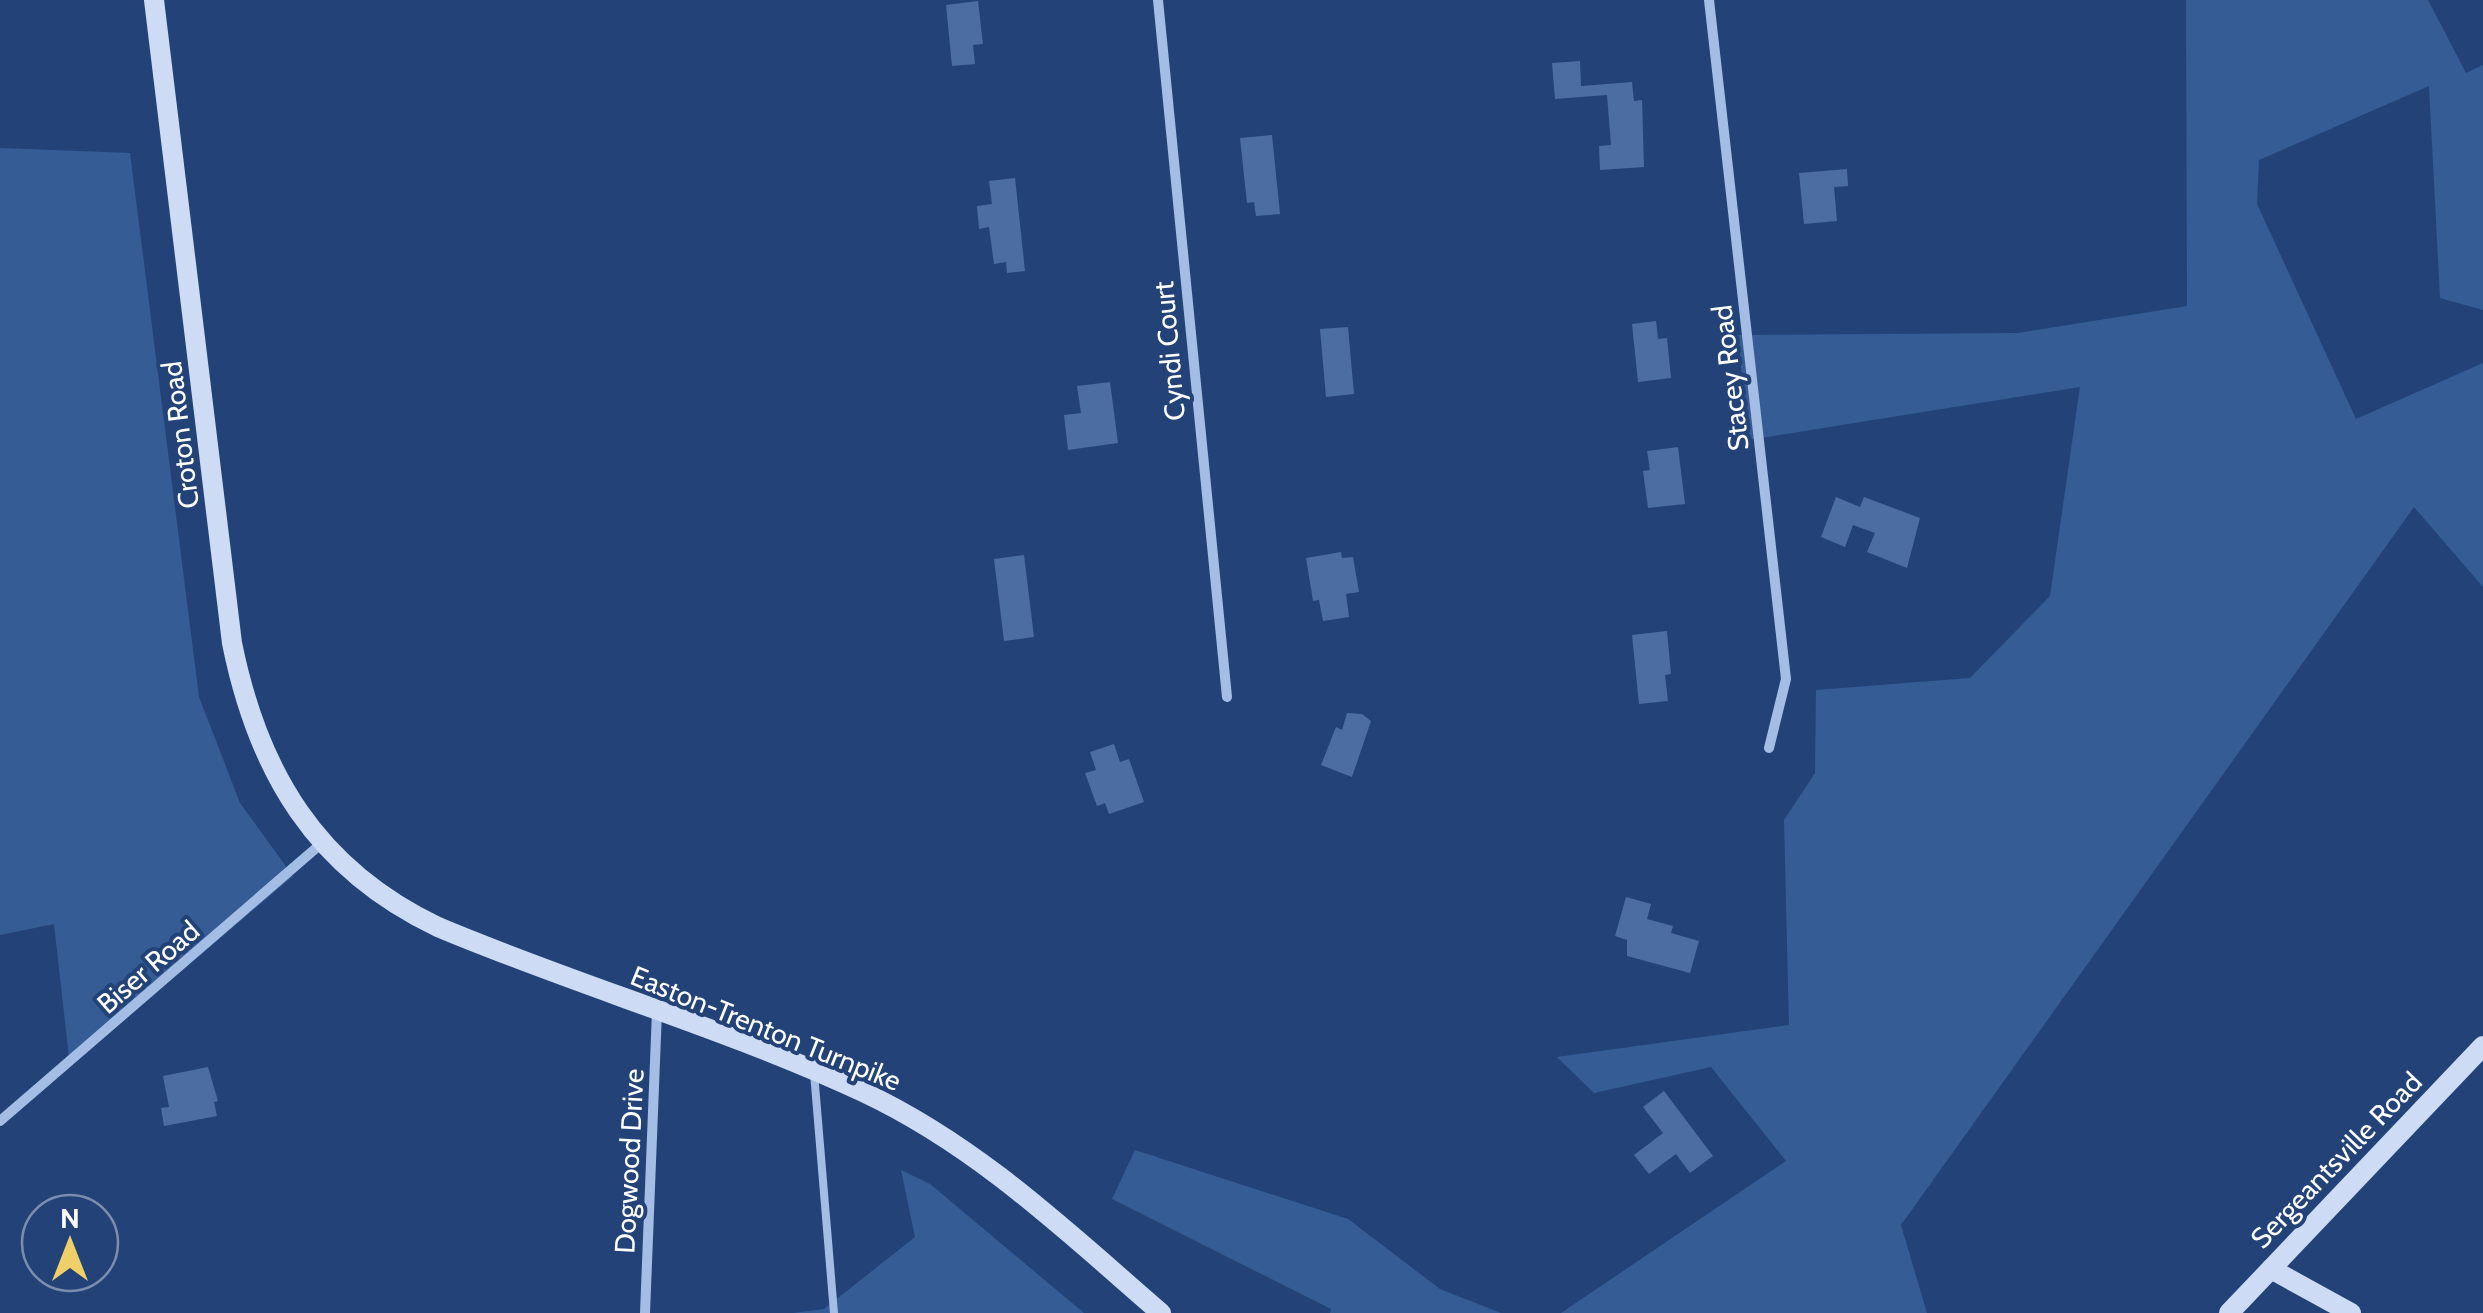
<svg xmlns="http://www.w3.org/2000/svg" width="2483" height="1313" font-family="Cabin,sans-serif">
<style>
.green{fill:#365c96}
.building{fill:#4b6da2}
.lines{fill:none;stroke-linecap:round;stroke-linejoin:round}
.service{stroke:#a4bde4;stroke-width:8}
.minor{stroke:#a4bde4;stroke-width:10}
.secondary{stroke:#cddcf4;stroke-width:20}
.labels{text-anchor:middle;stroke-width:8;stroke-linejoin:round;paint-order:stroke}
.street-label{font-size:28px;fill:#fff;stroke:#234378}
</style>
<rect width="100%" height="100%" fill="#234378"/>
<!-- green -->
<g class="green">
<path d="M2186,0H2428L2466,73L2483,65V310L2440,298L2429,86L2259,160L2257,204L2356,419L2483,363V587L2414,507L1901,1225L1927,1313H1561L1786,1161L1711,1067L1594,1093L1557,1057L1789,1025L1784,820L1815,773L1816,690L1970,678L2050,596L2080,387L1748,440L1738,335L2018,333L2187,306Z"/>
<path d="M0,148L130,153L199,697L240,803L293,876L70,1066L54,924L0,935Z"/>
<path d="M1135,1150L1348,1219L1440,1289L1501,1313H1330L1331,1309L1112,1199Z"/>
<path d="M901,1170L930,1184L1084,1313H793L824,1309L915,1237Z"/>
</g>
<!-- building -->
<g class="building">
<path d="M978,1L983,44L973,45L975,64L952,66L946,5Z"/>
<path d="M1580,61L1581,86L1632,82L1634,101L1642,100L1644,167L1600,170L1599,146L1611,145L1607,95L1555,99L1552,63Z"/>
<path d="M1272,135L1280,214L1256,216L1254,202L1247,203L1240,138Z"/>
<path d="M1847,169L1848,186L1834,187L1837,221L1804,224L1799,173Z"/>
<path d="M1015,178L1025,271L1007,273L1006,262L994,264L989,227L979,229L977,206L992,204L989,181Z"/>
<path d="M1656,321L1658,339L1667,338L1671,378L1638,382L1632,324Z"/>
<path d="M1348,327L1354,394L1326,397L1320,329Z"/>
<path d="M1110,382L1118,443L1068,450L1064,415L1081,413L1077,386Z"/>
<path d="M1678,447L1685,504L1648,508L1643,471L1650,470L1647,451Z"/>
<path d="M1836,497L1860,507L1864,497L1920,518L1907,568L1867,552L1875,533L1853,525L1845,547L1821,537Z"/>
<path d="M1341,552L1342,558L1353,557L1359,592L1346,594L1349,617L1323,621L1319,600L1313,601L1306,558Z"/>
<path d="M1024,555L1034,637L1004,641L994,559Z"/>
<path d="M1667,631L1671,674L1665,675L1668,701L1639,704L1632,635Z"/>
<path d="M1347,713L1362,714L1371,721L1352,777L1321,765L1336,727L1342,730Z"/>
<path d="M1114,744L1120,762L1129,759L1144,802L1109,814L1105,803L1097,806L1085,773L1096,770L1090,752Z"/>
<path d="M1626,897L1651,904L1647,919L1673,926L1671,933L1699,941L1690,973L1627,956V940L1615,936Z"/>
<path d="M208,1067L218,1101L214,1102L217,1116L164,1126L161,1108L169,1107L163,1076Z"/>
<path d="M1664,1091L1713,1156L1690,1173L1676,1154L1649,1174L1634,1155L1663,1133L1643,1107Z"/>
</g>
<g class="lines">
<!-- service -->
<path class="service" d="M814,1073L834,1313"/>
<!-- minor -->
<g class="minor">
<path d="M1158,0L1227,697"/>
<path d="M1709,0L1786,679L1769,748"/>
<path d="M0,1121L322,843"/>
<path d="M645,1313L657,1011"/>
</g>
<!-- secondary -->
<g class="secondary">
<path d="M154,0L232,643C258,772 316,869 438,927C578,986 725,1028 863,1092C978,1146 1066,1231 1161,1313"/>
<path d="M2271,1269L2351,1313"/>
<path d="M2229,1313L2483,1046"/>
</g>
</g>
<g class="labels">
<!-- street labels -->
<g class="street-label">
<text transform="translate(1169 351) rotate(-95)" y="10">Cyndi Court</text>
<text transform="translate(1730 378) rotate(-97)" y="10">Stacey Road</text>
<text transform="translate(180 435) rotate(-97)" y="10">Croton Road</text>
<text transform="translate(148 967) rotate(-41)" y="10">Biser Road</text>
<text transform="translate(766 1028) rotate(22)" y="10">Easton-Trenton Turnpike</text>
<text transform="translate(2336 1160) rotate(-46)" y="10">Sergeantsville Road</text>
<text transform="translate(629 1161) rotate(-87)" y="10">Dogwood Drive</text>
</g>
</g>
<!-- north arrow -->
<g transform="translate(70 1243)"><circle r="48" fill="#234378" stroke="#7b8eae" stroke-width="2.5"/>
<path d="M0-8L18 38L0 25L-18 38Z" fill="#efcf67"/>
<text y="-15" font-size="28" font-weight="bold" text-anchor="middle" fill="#ffffff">N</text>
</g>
</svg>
